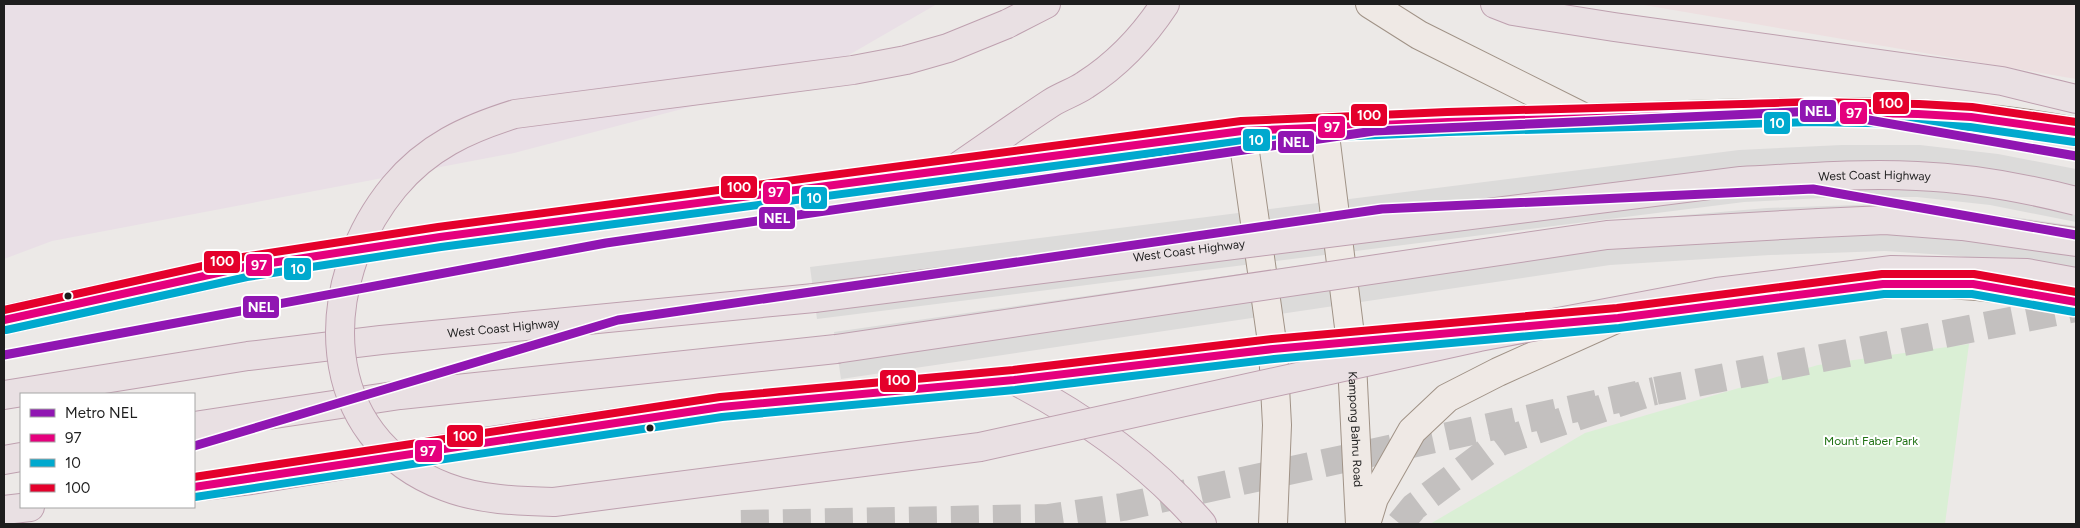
<svg xmlns="http://www.w3.org/2000/svg" width="2080" height="528" font-family="Figtree,sans-serif">
<style>
.commercial{fill:#eddfe0}
.industrial{fill:#e9dfe6}
.park{fill:#daefd5}
.pier{fill:#dcdbda}
.lines{fill:none;stroke-linecap:round;stroke-linejoin:round}
.major-tunnel{stroke:#c3c0bf;stroke-width:28;stroke-dasharray:28 14;stroke-linecap:butt}
.highway-tunnel{stroke:#c3c0bf;stroke-width:28;stroke-dasharray:28 14;stroke-linecap:butt}
.major-casing{stroke:#a09286;stroke-width:30}
.highway-casing{stroke:#bea0af;stroke-width:30}
.major{stroke:#efe9e5;stroke-width:28}
.highway{stroke:#e9e0e3;stroke-width:28}
.highway-bridge-casing{stroke:#bea0af;stroke-width:30;stroke-linecap:butt}
.highway-bridge{stroke:#e9e0e3;stroke-width:28}
.bus-1-casing{stroke:#fff;stroke-width:11}
.bus-2-casing{stroke:#fff;stroke-width:11}
.bus-3-casing{stroke:#fff;stroke-width:11}
.bus-1{stroke:#e5007d;stroke-width:8}
.bus-2{stroke:#00a9ce;stroke-width:8}
.bus-3{stroke:#e4002b;stroke-width:8}
.metro-1-casing{stroke:#fff;stroke-width:12}
.metro-1{stroke:#9016b2;stroke-width:9}
.bus-dot{fill:#1e1e1e;stroke:#fff;stroke-width:2}
.labels{text-anchor:middle;stroke-width:4;stroke-linejoin:round;paint-order:stroke}
.street-label{font-size:12px;fill:#1e1e1e;stroke:#fff}
.park-label{font-size:12px;fill:#217215;stroke:#fff}
.line-badge{stroke:#fff;stroke-width:2}
.badge-label{font-size:14px;text-anchor:middle;font-weight:bold;fill:#fff}
</style>
<rect width="100%" height="100%" fill="#ece9e7"/>
<!-- commercial -->
<path class="commercial" d="M1638,4H2076V79Z"/>
<!-- industrial -->
<path class="industrial" d="M4,4H937L816,74L514,153L52,241L4,259Z"/>
<!-- park -->
<path class="park" d="M1969,344L1945,524H1430L1585,433L1818,365Z"/>
<!-- pier -->
<g class="pier">
<path d="M1842,145H1920L1998,154L2076,169V222L1990,205L1917,197H1843L1744,202L817,319L810,267L1739,150Z"/>
<path d="M1885,204L1963,210L2076,226V273L1959,256L1885,251L1770,255L1610,265L841,379L834,332L1604,222L1767,208Z"/>
</g>
<g class="lines">
<!-- major-tunnel -->
<path class="major-tunnel" d="M1400,524L1414,507L1500,442L1655,391L2076,308"/>
<!-- highway-tunnel -->
<path class="highway-tunnel" d="M741,524L1048,518L1123,507L1655,391"/>
<defs>
<g id="major">
<path d="M1370,4L1419,35L1581,116"/>
<path id="s1" d="M1324,127L1351,343L1360,524"/>
<path d="M1854,287C1930,278 2002,285 2076,302"/>
<path d="M1273,349L1451,334"/>
<path d="M1273,524L1277,425L1273,349L1242,131C1379,123 1516,120 1653,116C1793,112 1938,104 2076,132"/>
<path d="M1366,524L1374,498L1412,431L1447,398L1498,372L1618,318"/>
</g>
<g id="highway">
<path d="M1495,4L1513,11L1614,27L2002,81L2076,99"/>
<path d="M1007,24L1046,4"/>
<path d="M956,168C988,146 1019,124 1051,103C1062,96 1075,92 1085,85C1118,64 1144,36 1165,4"/>
<path d="M1819,223L1885,220L1962,226L2076,242"/>
<path d="M4,320L245,267L440,237L1242,131"/>
<path d="M1014,380C1084,417 1150,463 1202,524"/>
<path id="s2" d="M4,395L248,356L381,340L814,298"/>
<path d="M194,426L400,395L836,349"/>
<path d="M4,460L21,457"/>
<path d="M194,487L251,480L484,442L721,407L1014,380L1273,349"/>
<path d="M4,510L30,507"/>
</g>
</defs>
<!-- major casing -->
<use href="#major" class="major-casing"/>
<!-- highway casing -->
<use href="#highway" class="highway-casing"/>
<!-- major -->
<use href="#major" class="major"/>
<!-- highway -->
<use href="#highway" class="highway"/>
<defs>
<g id="highway-bridge">
<path d="M1007,24L948,48L906,60L853,70L515,114C467,129 427,147 394,187C315,283 315,438 446,487C480,500 518,501 554,502L980,447L1479,337L1717,292L1892,270L2027,273L2076,282"/>
<path id="s3" d="M814,298L1741,181C1800,178 1859,173 1917,176C1970,178 2025,188 2076,201"/>
<path d="M836,349L1607,235L1819,223"/>
</g>
</defs>
<!-- highway-bridge casing -->
<use href="#highway-bridge" class="highway-bridge-casing"/>
<!-- highway-bridge -->
<use href="#highway-bridge" class="highway-bridge"/>
<defs>
<g id="bus-1">
<path d="M4,320L245,267L440,237L1242,131L1448,122L1812,112L1918,114L1971,117L2076,132"/>
<path d="M194,487L721,407L1014,380L1273,349L1618,318L1883,284H1973L2076,302"/>
</g>
<g id="bus-2">
<path d="M6,330L247,277L441,247L1243,141L1448,132L1812,122L1918,124L1970,127L2074,142"/>
<path d="M195,497L722,417L1015,390L1274,359L1619,328L1884,294H1972L2074,312"/>
</g>
<g id="bus-3">
<path d="M4,310L243,257L438,227L1241,121L1447,112L1812,102L1919,104L1972,107L2076,122"/>
<path d="M194,477L720,397L1013,370L1272,339L1617,308L1882,274H1974L2076,292"/>
</g>
</defs>
<!-- bus-1 casing -->
<use href="#bus-1" class="bus-1-casing"/>
<!-- bus-2 casing -->
<use href="#bus-2" class="bus-2-casing"/>
<!-- bus-3 casing -->
<use href="#bus-3" class="bus-3-casing"/>
<!-- bus-1 -->
<use href="#bus-1" class="bus-1"/>
<!-- bus-2 -->
<use href="#bus-2" class="bus-2"/>
<!-- bus-3 -->
<use href="#bus-3" class="bus-3"/>
<defs>
<g id="metro-1">
<path d="M4,355L606,243L1374,131L1817,111L2076,156"/>
<path d="M194,446L618,320L1382,209L1813,189L2076,235"/>
</g>
</defs>
<!-- metro-1 casing -->
<use href="#metro-1" class="metro-1-casing"/>
<!-- metro-1 -->
<use href="#metro-1" class="metro-1"/>
</g>
<!-- markers -->
<g class="bus-dot">
<circle cx="68" cy="296" r="4.5"/>
<circle cx="650" cy="428" r="4.5"/>
</g>
<g class="labels">
<!-- street labels -->
<g class="street-label">
<text dy="4" stroke="none"><textPath href="#s3" startOffset="1068">West Coast Highway</textPath></text>
<text dy="4" stroke="none"><textPath href="#s3" startOffset="378">West Coast Highway</textPath></text>
<text dy="4" stroke="none"><textPath href="#s2" startOffset="504">West Coast Highway</textPath></text>
<text dy="4" stroke="none"><textPath href="#s1" startOffset="304">Kampong Bahru Road</textPath></text>
</g>
<!-- park labels -->
<g class="park-label">
<text x="1871" y="445">Mount Faber Park</text>
</g>
</g>
<g class="line-badge">
<rect x="1872" y="91" width="38" height="24" rx="5" fill="#e4002b"/>
<rect x="1799" y="99" width="38" height="24" rx="5" fill="#9016b2"/>
<rect x="1839" y="101" width="29" height="24" rx="5" fill="#e5007d"/>
<rect x="1350" y="103" width="38" height="24" rx="5" fill="#e4002b"/>
<rect x="1763" y="111" width="28" height="24" rx="5" fill="#00a9ce"/>
<rect x="1317" y="115" width="29" height="24" rx="5" fill="#e5007d"/>
<rect x="1242" y="128" width="29" height="24" rx="5" fill="#00a9ce"/>
<rect x="1277" y="130" width="38" height="24" rx="5" fill="#9016b2"/>
<rect x="720" y="175" width="38" height="24" rx="5" fill="#e4002b"/>
<rect x="762" y="181" width="29" height="24" rx="5" fill="#e5007d"/>
<rect x="800" y="186" width="28" height="24" rx="5" fill="#00a9ce"/>
<rect x="758" y="206" width="38" height="24" rx="5" fill="#9016b2"/>
<rect x="203" y="250" width="38" height="24" rx="5" fill="#e4002b"/>
<rect x="245" y="253" width="28" height="24" rx="5" fill="#e5007d"/>
<rect x="283" y="257" width="29" height="24" rx="5" fill="#00a9ce"/>
<rect x="242" y="295" width="38" height="24" rx="5" fill="#9016b2"/>
<rect x="879" y="369" width="38" height="24" rx="5" fill="#e4002b"/>
<rect x="446" y="424" width="38" height="24" rx="5" fill="#e4002b"/>
<rect x="414" y="439" width="29" height="24" rx="5" fill="#e5007d"/>
</g>
<g class="badge-label">
<text x="1891" y="108">100</text>
<text x="1818" y="116">NEL</text>
<text x="1854" y="118">97</text>
<text x="1369" y="120">100</text>
<text x="1777" y="128">10</text>
<text x="1332" y="132">97</text>
<text x="1256" y="145">10</text>
<text x="1296" y="147">NEL</text>
<text x="739" y="192">100</text>
<text x="776" y="197">97</text>
<text x="814" y="203">10</text>
<text x="777" y="223">NEL</text>
<text x="222" y="266">100</text>
<text x="259" y="270">97</text>
<text x="298" y="274">10</text>
<text x="261" y="312">NEL</text>
<text x="898" y="385">100</text>
<text x="465" y="441">100</text>
<text x="428" y="456">97</text>
</g>
<!-- border -->
<rect width="2080" height="528" fill="none" stroke="#1e1e1e" stroke-width="10"/>
<!-- legend -->
<rect x="20" y="393" width="175" height="115" fill="#ffffff" stroke="#a5a5a5"/>
<rect x="30" y="409" width="25" height="8" fill="#9016b2" stroke="#a5a5a5"/>
<text x="65" y="418" font-size="15" fill="#1e1e1e">Metro NEL</text>
<rect x="30" y="434" width="25" height="8" fill="#e5007d" stroke="#a5a5a5"/>
<text x="65" y="443" font-size="15" fill="#1e1e1e">97</text>
<rect x="30" y="459" width="25" height="8" fill="#00a9ce" stroke="#a5a5a5"/>
<text x="65" y="468" font-size="15" fill="#1e1e1e">10</text>
<rect x="30" y="484" width="25" height="8" fill="#e4002b" stroke="#a5a5a5"/>
<text x="65" y="493" font-size="15" fill="#1e1e1e">100</text>
</svg>
